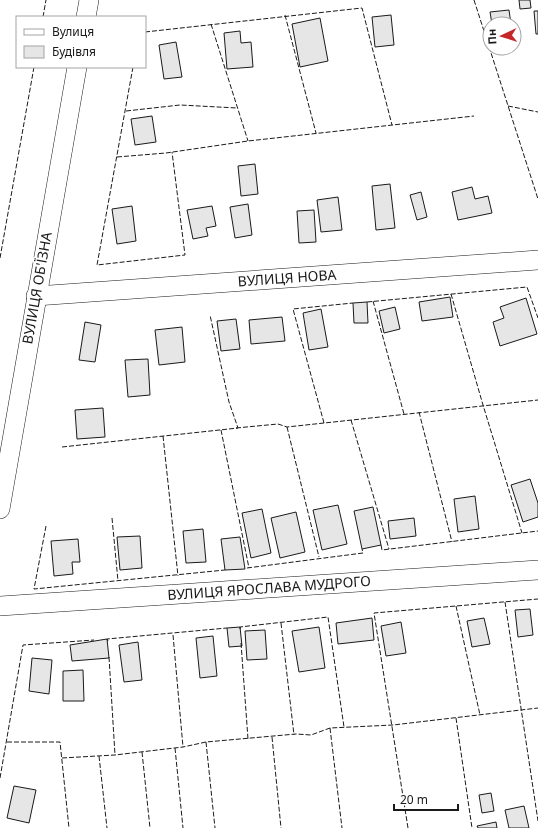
<svg xmlns="http://www.w3.org/2000/svg" width="538" height="828" font-family="'Noto Sans',sans-serif">
<style>
.building{fill:#e6e6e6;stroke:#1a1a1a}
.lines{fill:none;stroke-linecap:round;stroke-linejoin:round}
.minor-casing{stroke:#1a1a1a;stroke-width:20}
.minor{stroke:#fff;stroke-width:19}
.fence{stroke:#1a1a1a;stroke-width:1;stroke-dasharray:5 2;stroke-linecap:butt}
.labels{text-anchor:middle;stroke-width:3;stroke-linejoin:round;paint-order:stroke}
.street-label{font-size:14px;fill:#1a1a1a;stroke:#fff}
</style>
<rect width="100%" height="100%" fill="#fff"/>
<!-- building -->
<g class="building">
<path d="M519,0H530L531,8L520,9Z"/>
<path d="M509,10L511,24H492L490,12Z"/>
<path d="M534,11H538V34H536Z"/>
<path d="M391,15L394,45L375,47L372,17Z"/>
<path d="M320,18L328,61L300,67L292,24Z"/>
<path d="M240,31L241,43L251,42L253,67L227,69L224,33Z"/>
<path d="M176,42L182,77L164,79L159,45Z"/>
<path d="M152,116L156,142L135,145L131,119Z"/>
<path d="M255,164L258,194L241,196L238,166Z"/>
<path d="M390,184L395,228L376,230L372,186Z"/>
<path d="M472,187L475,199L488,196L492,213L458,220L452,192Z"/>
<path d="M421,192L427,217L417,220L410,195Z"/>
<path d="M338,197L342,230L321,232L317,200Z"/>
<path d="M248,204L252,235L235,238L230,207Z"/>
<path d="M132,206L136,241L117,244L112,209Z"/>
<path d="M212,206L216,226L206,228L208,236L193,239L187,210Z"/>
<path d="M314,210L316,242L299,243L297,211Z"/>
<path d="M450,297L453,317L422,321L419,302Z"/>
<path d="M526,298L537,334L500,346L493,322L504,318L500,307Z"/>
<path d="M367,302L368,323H354L353,303Z"/>
<path d="M395,307L400,329L384,333L379,311Z"/>
<path d="M321,309L328,347L309,350L303,313Z"/>
<path d="M282,317L285,341L251,344L249,320Z"/>
<path d="M236,319L240,349L221,351L217,321Z"/>
<path d="M85,322L101,325L95,362L79,360Z"/>
<path d="M182,327L185,362L159,365L155,330Z"/>
<path d="M148,359L150,395L128,397L125,360Z"/>
<path d="M103,408L105,437L77,439L75,410Z"/>
<path d="M530,479L538,503V517L523,522L511,485Z"/>
<path d="M475,496L479,529L458,532L454,499Z"/>
<path d="M338,505L347,544L322,550L313,510Z"/>
<path d="M373,507L381,545L362,549L354,511Z"/>
<path d="M262,509L271,553L251,558L242,513Z"/>
<path d="M296,512L305,552L280,558L271,518Z"/>
<path d="M414,518L416,536L390,539L388,521Z"/>
<path d="M203,529L206,562L186,563L183,531Z"/>
<path d="M140,536L142,568L120,570L117,537Z"/>
<path d="M240,537L245,569L225,570L221,539Z"/>
<path d="M78,539L80,562H72L73,574L54,576L51,541Z"/>
<path d="M530,609L533,635L518,637L515,610Z"/>
<path d="M372,618L374,640L338,644L336,623Z"/>
<path d="M484,618L490,644L472,647L467,621Z"/>
<path d="M401,622L406,653L386,656L381,626Z"/>
<path d="M240,627L242,646L229,647L227,628Z"/>
<path d="M319,627L325,668L299,672L292,631Z"/>
<path d="M265,630L267,659L247,660L245,631Z"/>
<path d="M213,636L217,676L200,678L196,638Z"/>
<path d="M107,639L109,658L72,661L70,645Z"/>
<path d="M138,642L142,680L124,682L119,645Z"/>
<path d="M32,658L52,660L49,694L29,691Z"/>
<path d="M83,670L84,701H63V671Z"/>
<path d="M14,786L36,790L29,823L7,818Z"/>
<path d="M491,793L494,811L482,813L479,795Z"/>
<path d="M524,806L529,828H509L505,810Z"/>
<path d="M496,822L497,828H478L477,826Z"/>
</g>
<g class="lines">
<defs>
<g id="minor">
<path d="M86,17L89,0"/>
<path d="M36,296L538,260"/>
<path d="M0,509L77,67"/>
<path d="M0,606L538,570"/>
</g>
</defs>
<!-- minor casing -->
<use href="#minor" class="minor-casing"/>
<!-- minor -->
<use href="#minor" class="minor"/>
<!-- fence -->
<g class="fence">
<path d="M474,0L538,199"/>
<path d="M285,15L316,133"/>
<path d="M43,17L46,0"/>
<path d="M211,24L248,141"/>
<path d="M145,32L362,8L392,125"/>
<path d="M133,67L97,265L185,255L172,152"/>
<path d="M508,106L538,112"/>
<path d="M126,111L180,105L237,108"/>
<path d="M117,157L166,153L248,141L474,116"/>
<path d="M0,258L34,67"/>
<path d="M451,294L483,405L522,533"/>
<path d="M373,301L404,414"/>
<path d="M367,302L527,287L538,318"/>
<path d="M419,412L452,542"/>
<path d="M351,420L389,549"/>
<path d="M324,423L293,309L353,303"/>
<path d="M287,427L319,557"/>
<path d="M236,428L278,424L287,427L538,400"/>
<path d="M221,430L249,568"/>
<path d="M163,436L178,576"/>
<path d="M62,447L238,428L229,402L210,315"/>
<path d="M112,518L118,581"/>
<path d="M46,526L34,589L225,570"/>
<path d="M381,545L382,550L538,531"/>
<path d="M247,568L363,553L362,549"/>
<path d="M505,602L538,821"/>
<path d="M456,606L480,715"/>
<path d="M281,623L294,735"/>
<path d="M240,629V627L328,617L344,727"/>
<path d="M173,635L183,747"/>
<path d="M108,641L107,639L227,628"/>
<path d="M241,643L248,739"/>
<path d="M109,657L115,755"/>
<path d="M456,718L472,828"/>
<path d="M330,728L342,828"/>
<path d="M272,737L281,828"/>
<path d="M7,742H60L69,828"/>
<path d="M206,742L215,828"/>
<path d="M175,748L183,828"/>
<path d="M142,752L150,828"/>
<path d="M99,756L107,828"/>
<path d="M62,758L115,755L183,747L206,742L296,734L311,735L330,728L393,725L538,708"/>
<path d="M0,778L23,645L94,640"/>
<path d="M408,828L374,613L538,599"/>
</g>
</g>
<g class="labels">
<!-- street labels -->
<g class="street-label">
<text transform="translate(287 278) rotate(-4)" y="5">ВУЛИЦЯ НОВА</text>
<text transform="translate(37 288) rotate(-80)" y="5">ВУЛИЦЯ ОБ'ЇЗНА</text>
<text transform="translate(269 588) rotate(-4)" y="5">ВУЛИЦЯ ЯРОСЛАВА МУДРОГО</text>
</g>
</g>
<!-- legend -->
<rect x="16" y="16" width="130" height="52" fill="#ffffff" stroke="#a3a3a3"/>
<rect x="24" y="29" width="20" height="6" fill="#ffffff" stroke="#a3a3a3"/>
<text x="52" y="36" font-size="12" fill="#1a1a1a">Вулиця</text>
<rect x="24" y="46" width="20" height="12" fill="#e6e6e6" stroke="#a3a3a3"/>
<text x="52" y="56" font-size="12" fill="#1a1a1a">Будівля</text>
<!-- north arrow -->
<g transform="translate(502 36) rotate(266)"><circle r="19" fill="#ffffff" stroke="#a3a3a3"/>
<path d="M0-3L7 15L0 10L-7 15Z" fill="#c62828"/>
<text y="-6" font-size="11" font-weight="bold" text-anchor="middle" fill="#1a1a1a">Пн</text>
</g>
<!-- scale -->
<path d="M394 804v6h64v-6" fill="none" stroke="#1a1a1a" stroke-width="2"/>
<text x="400" y="804" font-size="12" fill="#1a1a1a" stroke="#ffffff" stroke-width="3" paint-order="stroke">20 m</text>
</svg>
